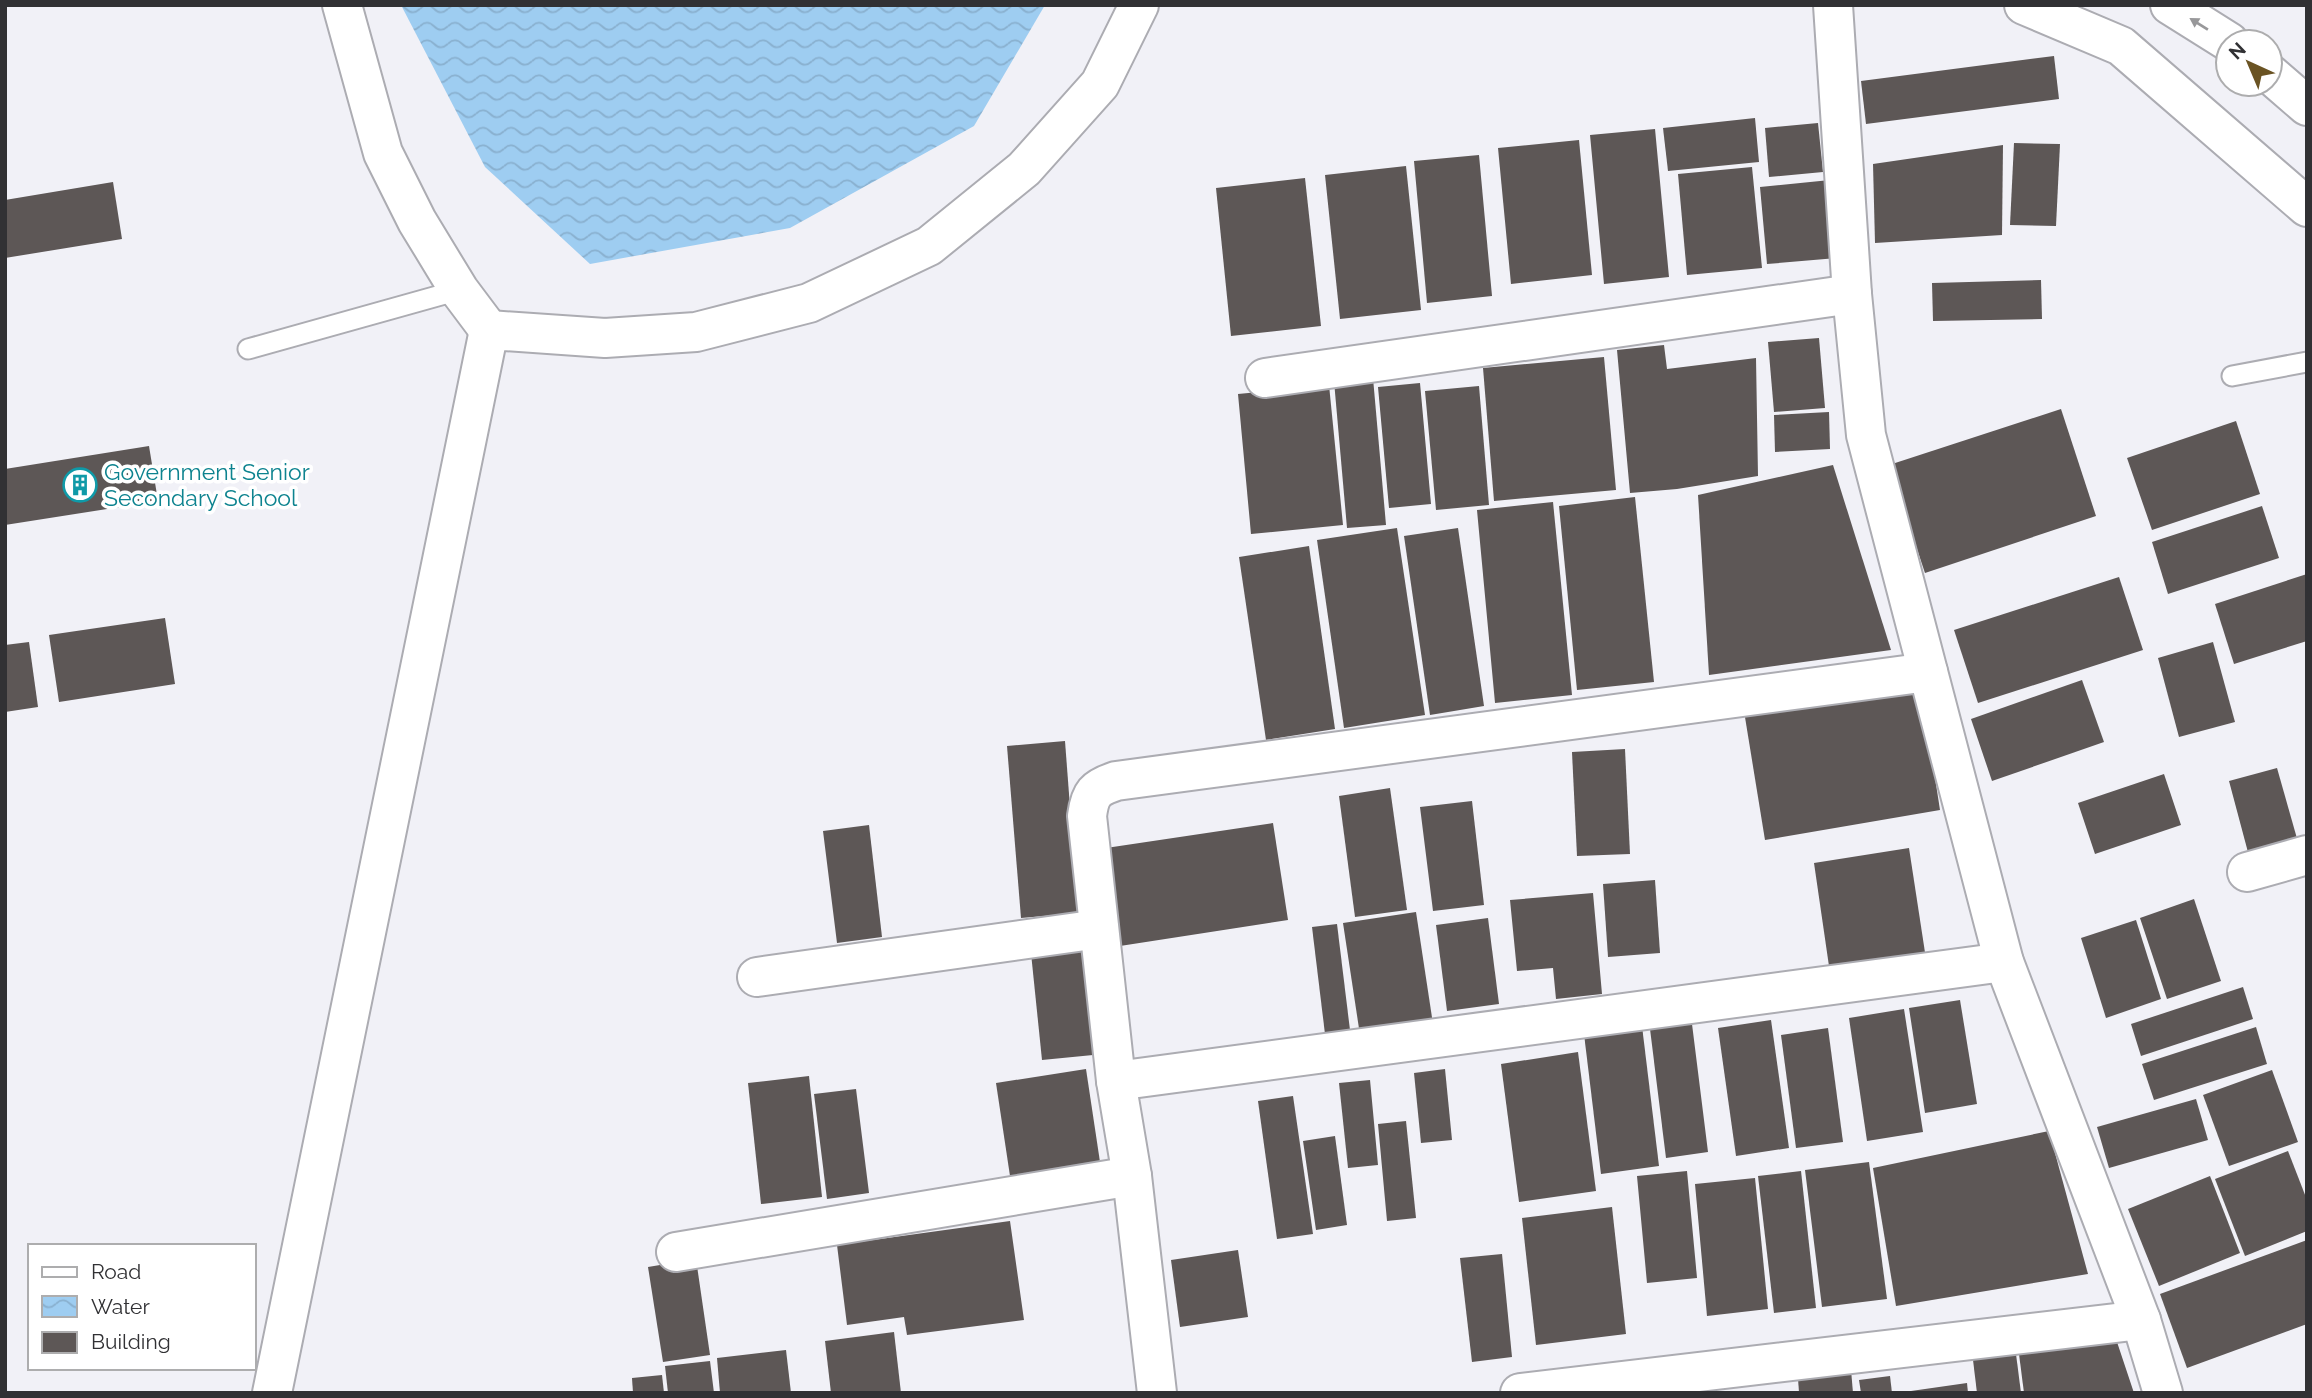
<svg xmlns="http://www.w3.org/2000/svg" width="2312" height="1398" font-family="Raleway,sans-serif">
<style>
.water{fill:url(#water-waves)}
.building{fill:#5d5756}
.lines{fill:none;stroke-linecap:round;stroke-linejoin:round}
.service-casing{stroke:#acacb2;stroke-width:23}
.minor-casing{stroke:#acacb2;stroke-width:42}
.tertiary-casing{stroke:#acacb2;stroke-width:42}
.service{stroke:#fff;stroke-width:19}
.minor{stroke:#fff;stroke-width:38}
.tertiary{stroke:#fff;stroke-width:38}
.oneway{fill:#98989a}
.labels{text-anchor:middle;stroke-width:7;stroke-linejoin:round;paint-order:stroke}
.culture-label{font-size:23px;fill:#0d838f;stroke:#fff;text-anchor:start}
</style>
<defs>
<pattern id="water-waves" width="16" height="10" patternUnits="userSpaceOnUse" patternTransform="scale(1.75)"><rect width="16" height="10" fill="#9ecdf1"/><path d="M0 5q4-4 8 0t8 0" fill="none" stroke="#89b0cf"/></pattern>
</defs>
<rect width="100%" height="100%" fill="#f1f1f7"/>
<!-- water -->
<path class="water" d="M401,5H1045L974,126L790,228L590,264L485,167Z"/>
<!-- building -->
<g class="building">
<path d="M2054,56L2059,99L1866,124L1861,81Z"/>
<path d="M1755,118L1759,162L1668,171L1663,128Z"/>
<path d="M1818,123L1823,172L1769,177L1765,128Z"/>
<path d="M1655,129L1669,277L1604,284L1590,135Z"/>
<path d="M1579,140L1592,275L1511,284L1498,148Z"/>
<path d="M2014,143L2060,144L2056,226L2010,225Z"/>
<path d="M2003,145L2002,235L1875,243L1873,164Z"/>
<path d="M1479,155L1492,296L1427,303L1414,161Z"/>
<path d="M1406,166L1421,310L1340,319L1325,175Z"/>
<path d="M1752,167L1762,268L1687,275L1678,174Z"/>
<path d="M1305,178L1321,326L1231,336L1216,188Z"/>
<path d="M1830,180L1837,258L1767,264L1760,187Z"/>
<path d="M113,182L122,239L5,258V200Z"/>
<path d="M2041,280L2042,319L1933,321L1932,283Z"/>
<path d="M1819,338L1825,408L1774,412L1768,342Z"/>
<path d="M1664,345L1667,369L1756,358L1758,476L1677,489L1630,493L1617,350Z"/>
<path d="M1604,357L1616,490L1494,501L1483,368Z"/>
<path d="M1373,378L1386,525L1347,528L1334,381Z"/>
<path d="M1420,383L1431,504L1389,508L1378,387Z"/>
<path d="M1329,385L1343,525L1251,534L1238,394Z"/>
<path d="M1479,386L1489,505L1436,510L1425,391Z"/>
<path d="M2061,409L2096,516L1925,573L1889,465Z"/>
<path d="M1829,412L1830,449L1775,452L1774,415Z"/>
<path d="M2236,421L2260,494L2152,530L2127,458Z"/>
<path d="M149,446L158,501L5,525V469Z"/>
<path d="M1833,465L1891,650L1709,675L1698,495Z"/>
<path d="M1635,497L1654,682L1577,690L1559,506Z"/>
<path d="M1553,502L1572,695L1495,703L1477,510Z"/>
<path d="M2262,506L2279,558L2168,594L2152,542Z"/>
<path d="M1397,528L1425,715L1344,728L1317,540Z"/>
<path d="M1458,528L1484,706L1430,715L1404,536Z"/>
<path d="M1309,546L1335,729L1266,740L1239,557Z"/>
<path d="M2307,574V641L2234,664L2215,604Z"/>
<path d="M2119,577L2143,650L1978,703L1954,630Z"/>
<path d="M165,618L175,684L59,702L49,635Z"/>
<path d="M29,642L38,707L5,712V645Z"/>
<path d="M2213,642L2235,722L2179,737L2158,658Z"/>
<path d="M2082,680L2104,742L1992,781L1971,719Z"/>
<path d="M1920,681L1940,810L1765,840L1744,711Z"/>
<path d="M1065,741L1078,913L1021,918L1007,746Z"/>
<path d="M1625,749L1630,854L1577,856L1572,752Z"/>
<path d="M2277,768L2298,842L2249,856L2229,781Z"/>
<path d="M2164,774L2181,825L2095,854L2078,803Z"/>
<path d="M1390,788L1407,910L1355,917L1339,796Z"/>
<path d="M1472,801L1484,905L1433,911L1420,807Z"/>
<path d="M1273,823L1288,920L1120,946L1106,848Z"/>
<path d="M869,825L882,937L837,943L823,831Z"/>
<path d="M1909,848L1926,959L1830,973L1814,863Z"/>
<path d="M1655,880L1660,953L1608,957L1603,884Z"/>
<path d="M1593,893L1602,994L1556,999L1553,968L1517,971L1510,900Z"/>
<path d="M2194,899L2221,981L2167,999L2140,918Z"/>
<path d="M1416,912L1433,1024L1360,1035L1343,923Z"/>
<path d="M1488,918L1499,1004L1447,1011L1436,925Z"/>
<path d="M2136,920L2161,999L2106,1018L2081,938Z"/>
<path d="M1337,924L1350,1030L1325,1034L1312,927Z"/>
<path d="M1083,948L1093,1055L1042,1060L1031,953Z"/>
<path d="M2243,987L2253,1019L2141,1056L2131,1024Z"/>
<path d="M1960,1000L1977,1104L1925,1113L1909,1008Z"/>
<path d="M1904,1009L1923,1132L1867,1141L1849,1018Z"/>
<path d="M1771,1020L1789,1148L1736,1156L1718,1028Z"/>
<path d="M1692,1024L1708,1152L1666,1158L1650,1029Z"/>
<path d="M1642,1026L1659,1166L1601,1174L1584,1034Z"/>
<path d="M2256,1027L2267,1064L2154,1100L2142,1064Z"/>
<path d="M1828,1028L1843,1142L1796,1148L1781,1035Z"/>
<path d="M1578,1052L1596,1191L1519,1202L1501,1064Z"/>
<path d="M1086,1069L1100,1162L1010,1176L996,1083Z"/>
<path d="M1445,1069L1452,1140L1421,1143L1414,1073Z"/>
<path d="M2272,1070L2298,1142L2229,1166L2203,1095Z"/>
<path d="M809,1076L822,1197L761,1204L748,1083Z"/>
<path d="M1370,1080L1378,1165L1348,1168L1339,1083Z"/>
<path d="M856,1089L869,1193L827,1199L814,1094Z"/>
<path d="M1293,1096L1313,1234L1277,1239L1258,1101Z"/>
<path d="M2196,1099L2208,1140L2109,1168L2097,1127Z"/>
<path d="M1406,1121L1416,1218L1387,1221L1378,1124Z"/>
<path d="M2049,1131L2088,1274L1896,1306L1873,1168Z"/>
<path d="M1335,1136L1347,1225L1316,1230L1303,1141Z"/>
<path d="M2288,1151L2307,1200V1231L2245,1256L2215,1179Z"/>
<path d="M1869,1162L1887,1299L1822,1307L1805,1170Z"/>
<path d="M1687,1171L1697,1278L1647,1283L1637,1176Z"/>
<path d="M1801,1171L1816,1308L1774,1313L1758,1176Z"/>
<path d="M2210,1176L2240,1253L2159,1286L2128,1209Z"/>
<path d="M1755,1178L1768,1309L1707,1316L1695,1184Z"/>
<path d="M1612,1207L1626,1334L1536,1345L1522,1218Z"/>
<path d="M1010,1221L1024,1320L907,1335L904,1317L847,1325L837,1245Z"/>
<path d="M2307,1240V1324L2187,1368L2160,1294Z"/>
<path d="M1238,1250L1248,1317L1180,1327L1171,1260Z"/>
<path d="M1502,1254L1512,1357L1472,1362L1460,1258Z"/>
<path d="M696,1259L710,1355L663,1362L648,1267Z"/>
<path d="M894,1332L901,1393H831L825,1341Z"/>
<path d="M2116,1339L2134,1393H2024L2019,1354Z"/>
<path d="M786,1350L791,1393H720L717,1358Z"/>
<path d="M2016,1354L2021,1393H1977L1973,1360Z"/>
<path d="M1850,1358L1853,1393H1799L1797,1363Z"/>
<path d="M710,1361L714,1393H668L665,1366Z"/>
<path d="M662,1375L664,1393H633L632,1378Z"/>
<path d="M1890,1376L1892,1393H1861L1859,1380Z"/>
<path d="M1967,1383L1968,1393H1911V1391Z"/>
</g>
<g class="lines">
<defs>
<g id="service">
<path d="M248,349L459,290"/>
<path d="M2232,376L2307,362"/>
</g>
<g id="minor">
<path d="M342,5L383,153L417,221L459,290L489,330"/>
<path d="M1833,5L1852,294L1866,435L2004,962L2141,1320L2163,1393"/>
<path d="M2024,5L2121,46L2307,207"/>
<path d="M1265,378L1852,294"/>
<path d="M2247,872L2307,855"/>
<path d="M757,977L1099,929"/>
<path d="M1116,1081L2004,962"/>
<path d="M676,1252L1132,1176"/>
<path d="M272,1393L489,330L605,338L696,332L809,303L929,246L1024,169L1100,84L1139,5"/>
<path d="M1157,1393L1132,1176L1116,1081L1087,816C1090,793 1095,788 1116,781L1928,672"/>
<path d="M1520,1393L2141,1320"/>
</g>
<g id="tertiary">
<path d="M2170,5L2229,42"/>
<path d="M2270,74L2307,106"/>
</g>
</defs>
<!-- service casing -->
<use href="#service" class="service-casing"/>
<!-- minor casing -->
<use href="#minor" class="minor-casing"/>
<!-- tertiary casing -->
<use href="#tertiary" class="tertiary-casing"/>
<!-- service -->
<use href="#service" class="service"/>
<!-- minor -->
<use href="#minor" class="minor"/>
<!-- tertiary -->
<use href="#tertiary" class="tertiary"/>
</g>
<!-- one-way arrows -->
<defs><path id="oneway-solid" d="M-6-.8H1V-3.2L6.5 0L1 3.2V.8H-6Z" transform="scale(1.75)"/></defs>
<use class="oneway" href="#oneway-solid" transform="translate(2199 24) rotate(-148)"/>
<!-- icons -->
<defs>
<symbol id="building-ring" viewBox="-11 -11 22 22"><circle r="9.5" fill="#fff" stroke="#0f9aa8" stroke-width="1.5"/><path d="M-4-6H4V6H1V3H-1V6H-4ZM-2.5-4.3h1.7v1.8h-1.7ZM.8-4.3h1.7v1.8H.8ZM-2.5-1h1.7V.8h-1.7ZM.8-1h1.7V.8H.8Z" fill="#0f9aa8"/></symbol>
</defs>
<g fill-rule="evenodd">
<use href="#building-ring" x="61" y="466" width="38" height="38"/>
</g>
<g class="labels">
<!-- culture labels -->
<g class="culture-label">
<text x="104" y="480">Government Senior<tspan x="104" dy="26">Secondary School</tspan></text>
</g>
</g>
<!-- border -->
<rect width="2312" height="1398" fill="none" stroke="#313134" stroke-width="14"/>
<!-- legend -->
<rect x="28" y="1244" width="228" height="126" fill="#ffffff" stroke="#adadae" stroke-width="2"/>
<rect x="42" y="1267" width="35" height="10" fill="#ffffff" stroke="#adadae" stroke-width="2"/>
<text x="91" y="1279" font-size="21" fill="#313134">Road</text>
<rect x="42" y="1296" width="35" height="21" fill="url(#water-waves)" stroke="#adadae" stroke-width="2"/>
<text x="91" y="1314" font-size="21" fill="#313134">Water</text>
<rect x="42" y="1332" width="35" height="21" fill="#5d5756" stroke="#adadae" stroke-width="2"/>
<text x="91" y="1349" font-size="21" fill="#313134">Building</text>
<!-- north arrow -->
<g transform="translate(2249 63) rotate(316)"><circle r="33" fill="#ffffff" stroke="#adadae" stroke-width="2"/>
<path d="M0-5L12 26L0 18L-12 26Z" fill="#6a5323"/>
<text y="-10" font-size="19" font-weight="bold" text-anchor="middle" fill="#313134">N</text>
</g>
</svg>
